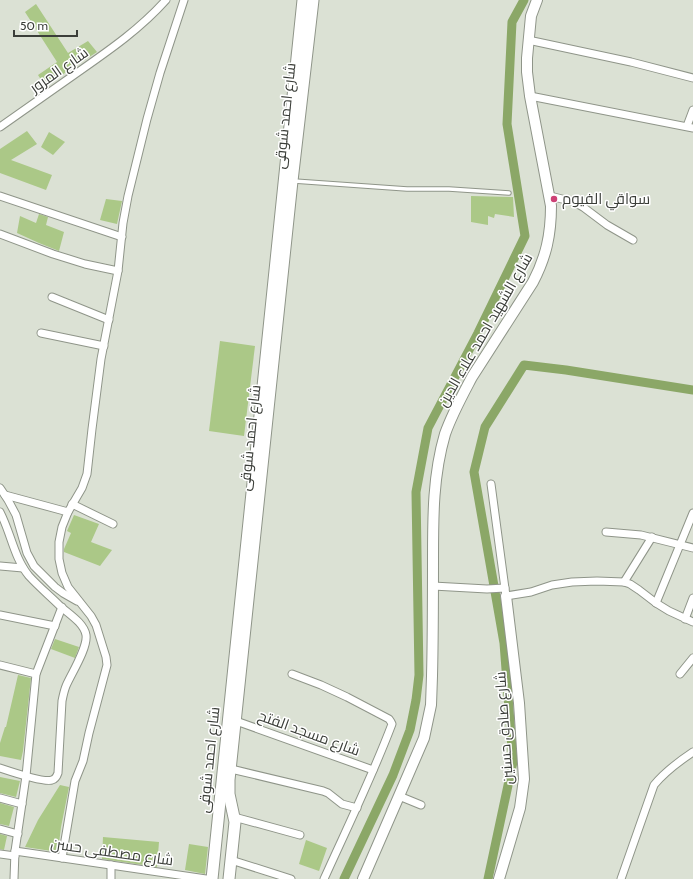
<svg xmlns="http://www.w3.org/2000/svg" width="693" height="879" font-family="Cabin,Cairo,sans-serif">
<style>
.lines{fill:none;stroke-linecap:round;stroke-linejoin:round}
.canal{stroke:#8ba767;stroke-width:9}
.building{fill:#abc887}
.lane-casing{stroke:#8f9589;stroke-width:5.5}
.street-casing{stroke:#8f9589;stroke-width:9}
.secondary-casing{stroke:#8f9589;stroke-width:12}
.primary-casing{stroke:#8f9589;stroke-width:13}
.lane{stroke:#fff;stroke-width:3.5}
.street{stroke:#fff;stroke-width:7}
.secondary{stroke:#fff;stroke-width:10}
.primary{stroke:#fff;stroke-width:11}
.poi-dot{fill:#cd4175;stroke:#fff;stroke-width:1.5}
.labels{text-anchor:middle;stroke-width:3;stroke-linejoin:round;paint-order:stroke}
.street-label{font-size:15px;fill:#3b3e39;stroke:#fff}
.poi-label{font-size:15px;fill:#3b3e39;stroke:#fff;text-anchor:start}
</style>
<rect width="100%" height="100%" fill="#dbe1d4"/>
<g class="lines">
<!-- canal -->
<g class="canal">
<path d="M344,879L393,775L410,730L416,700L419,675L416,492L428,428L478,333L525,236L507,124L512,22L524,0"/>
<path d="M488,879L513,762L504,643L474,472L485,427L524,365L566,370L693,390"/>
</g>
</g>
<!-- building -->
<g class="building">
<path d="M36,4L68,53L88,41L97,52L45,86L38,75L57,62L25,12Z"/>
<path d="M27,131L37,144L11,160L52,175L46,190L0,173V149Z"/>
<path d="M49,132L65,142L53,155L41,147Z"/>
<path d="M471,196L513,197L514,217L495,214L494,218L488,216V225L471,222Z"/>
<path d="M106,199L122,201L117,224L100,220Z"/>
<path d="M39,214L48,217L46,225L64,232L59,251L39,243L17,233L20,216L36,223Z"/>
<path d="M220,341L255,346L244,436L209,431Z"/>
<path d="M74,515L99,524L91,542L112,550L100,566L64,552V549L71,533L67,531Z"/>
<path d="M55,639L79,647L75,658L51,649Z"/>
<path d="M18,675L31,678L23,751L21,760L0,756V743L5,727H6Z"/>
<path d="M0,777L20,781L16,797L0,793Z"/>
<path d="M60,785L69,787L61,827L58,852L25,847L38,820Z"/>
<path d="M0,803L14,807L9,826L0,824Z"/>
<path d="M0,834L7,836L4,850L0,849Z"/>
<path d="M103,837L159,842L157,867L102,859Z"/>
<path d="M306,840L327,848L319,871L299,864Z"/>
<path d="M189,844L208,847L205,874L185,870Z"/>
</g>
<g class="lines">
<defs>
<path id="lane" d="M294,181L407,189H449L509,193"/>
<g id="street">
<path d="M528,40L631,62L693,78"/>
<path d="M530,96L693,128"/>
<path d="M687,126L693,110"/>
<path d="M0,127C27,108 54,89 81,70C111,49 141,28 166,0"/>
<path d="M0,196L122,237"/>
<path d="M550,196L574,202L583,207L607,225L633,240"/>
<path d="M0,234L53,254L85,264L118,271"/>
<path d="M52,297L109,320"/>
<path d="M41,333L104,346"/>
<path d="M491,484L506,596L531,592L552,585L572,582L597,581L624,582L630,584L639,590L656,603L669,611L693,622"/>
<path d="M0,488L8,500L16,515L27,553L34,566L55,587L63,593L77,601"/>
<path d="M5,495L68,512"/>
<path d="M72,504L113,524"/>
<path d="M0,512C11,533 14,558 29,576C39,587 50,596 60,606C69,614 84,623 86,635C88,648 71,674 66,686C64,691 63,696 62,701L58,773C57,776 56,779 52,780C44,783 9,771 0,768"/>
<path d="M606,532L641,535L693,548"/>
<path d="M0,566L23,568"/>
<path d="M624,582L652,537"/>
<path d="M433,586L487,589L505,588"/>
<path d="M656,603L693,513"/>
<path d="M0,615L55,626"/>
<path d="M685,619L693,598"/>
<path d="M0,665L36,674"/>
<path d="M292,674L321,685L347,697L389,719L391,722L392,724C372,777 347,828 324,879"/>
<path d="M680,674L693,658"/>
<path d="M236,721L373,770"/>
<path d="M231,769L323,791L328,793L342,804L357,808"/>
<path d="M399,796L421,805"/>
<path d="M0,798L22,804"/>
<path d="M234,817L300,835"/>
<path d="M0,829L18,834"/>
<path d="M15,851L206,879"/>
<path d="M0,854L15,856"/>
<path d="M62,858L75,781L83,761L89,733L107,665L106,657L96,625L91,616L68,587L62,573L59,559V542L62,527L68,512L82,488L87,474L92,429L101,359L118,271L123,223L128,196L147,119L160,73L184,0"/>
<path d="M231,860L291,879"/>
<path d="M111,865V879"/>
<path d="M14,879L15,851L26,776L36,674L62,607"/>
<path d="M621,879L654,785C663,774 681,760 693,752"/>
</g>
<g id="secondary">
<path d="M363,879L399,796L424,738L431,705L432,676C433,637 433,597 433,558C433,516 433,475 445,434C452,414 462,396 472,377L533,282C546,257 551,235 551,206L530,96L527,72V58L531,16L537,0"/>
<path d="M499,879L520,808L524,779L519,703L506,596"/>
</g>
<g id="primary">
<path d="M212,879L303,0"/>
<path d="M229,879L235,822L229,794V780L292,181L313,0"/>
</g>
</defs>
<!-- lane casing -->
<use href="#lane" class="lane-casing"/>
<!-- street casing -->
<use href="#street" class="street-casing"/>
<!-- secondary casing -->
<use href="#secondary" class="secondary-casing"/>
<!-- primary casing -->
<use href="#primary" class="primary-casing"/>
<!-- lane -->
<use href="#lane" class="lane"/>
<!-- street -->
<use href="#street" class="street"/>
<!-- secondary -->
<use href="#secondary" class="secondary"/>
<!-- primary -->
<use href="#primary" class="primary"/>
</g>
<!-- markers -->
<circle class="poi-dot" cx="554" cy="199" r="4"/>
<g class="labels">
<!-- street labels -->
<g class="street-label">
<text transform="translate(59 70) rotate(-35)" y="5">شارع المرور</text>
<text transform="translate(285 116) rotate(-84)" y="5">شارع احمد شوقى</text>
<text transform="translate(485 330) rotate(-60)" y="5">شارع الشهيد احمد علاء الدين</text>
<text transform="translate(250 438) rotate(-84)" y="5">شارع احمد شوقى</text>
<text transform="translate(504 728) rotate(-94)" y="5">شارع صادق حسنين</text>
<text transform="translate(309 733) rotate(20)" y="5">شارع مسجد الفتح</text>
<text transform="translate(209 760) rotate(-84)" y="5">شارع احمد شوقى</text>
<text transform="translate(112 852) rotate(8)" y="5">شارع مصطفى حسن</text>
</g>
<!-- poi labels -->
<g class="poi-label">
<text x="562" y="204">سواقي الفيوم</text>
</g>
</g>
<!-- scale -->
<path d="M14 30v6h63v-6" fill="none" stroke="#3b3e39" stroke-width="2"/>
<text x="20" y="30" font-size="12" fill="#3b3e39" stroke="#ffffff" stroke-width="3" paint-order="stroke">50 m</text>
</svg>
